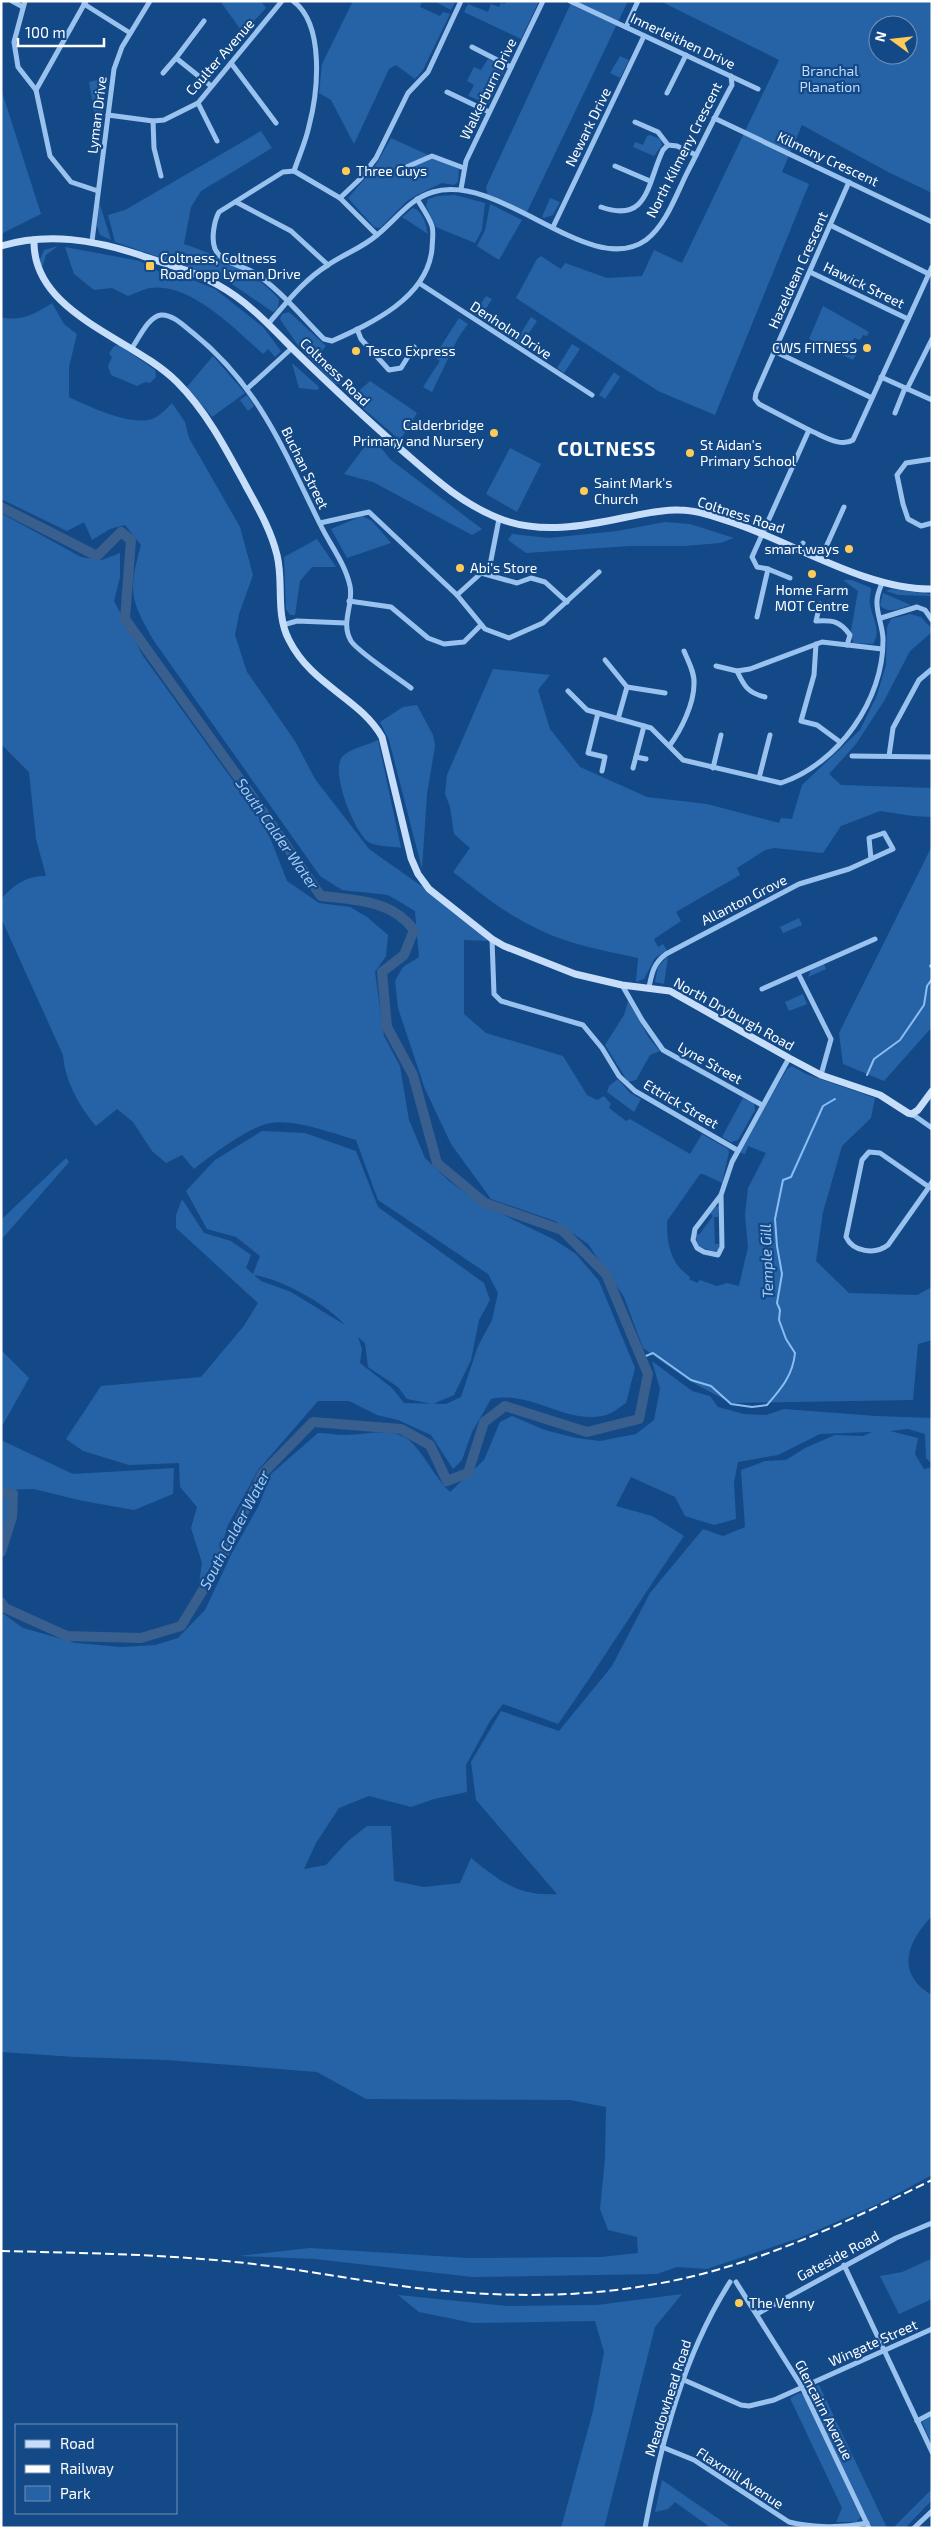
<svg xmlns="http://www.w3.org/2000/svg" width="933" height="2529" font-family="'Exo 2',sans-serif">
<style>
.green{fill:#2663a6;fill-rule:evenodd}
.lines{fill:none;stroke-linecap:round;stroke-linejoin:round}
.stream{stroke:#8bbdf2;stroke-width:2}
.river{stroke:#385f8d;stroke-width:10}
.street{stroke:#9ac2ef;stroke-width:5}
.secondary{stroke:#c7defa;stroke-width:7}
.rail{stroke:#fff;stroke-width:2;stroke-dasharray:9 4;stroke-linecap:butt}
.poi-dot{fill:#ffcb57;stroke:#144987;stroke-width:2}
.labels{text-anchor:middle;stroke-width:4.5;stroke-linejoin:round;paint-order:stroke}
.street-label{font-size:14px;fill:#fff;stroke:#144987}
.park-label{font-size:14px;fill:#bfdcfb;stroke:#144987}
.poi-label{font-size:14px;fill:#fff;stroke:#144987;text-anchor:start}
.water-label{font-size:15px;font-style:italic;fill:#a5ccf6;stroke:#144987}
.district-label{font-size:19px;font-weight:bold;letter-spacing:1px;fill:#fff;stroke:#144987}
</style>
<rect width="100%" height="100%" fill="#144987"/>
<!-- green -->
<g class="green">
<path d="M220,1H261L266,8L243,33Z"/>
<path d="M353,1H422L420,7L440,16L443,12L450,14L423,70L415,79L396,65L389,69L354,144L331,100L319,93L322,64Z"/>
<path d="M434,1H456L451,10Z"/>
<path d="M506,1H539L521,39L464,12L468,4L488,12L491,4L499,7L501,3L505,4Z"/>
<path d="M572,1H628L526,214L488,197L486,187Z"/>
<path d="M660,1H932V193L888,172L802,125L782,172L809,184L715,415L658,391L516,298L537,259L541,256L561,269L565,263L607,278L642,276L654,250L682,263L779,60ZM878,25H908V55H878Z"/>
<path d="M620,56L629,60L620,78L610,73Z"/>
<path d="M488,59L504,66L505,69L488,105H486L484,102L468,96L474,85L467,81L474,67L481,70Z"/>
<path d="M107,78L103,102L93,105L89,82Z"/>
<path d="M1,89L41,214L1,234Z"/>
<path d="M103,106L102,118L96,120L93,108Z"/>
<path d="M261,131L272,148L201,191L191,207L184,244C219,256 253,271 279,299L278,308L273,312L226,280L115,242L108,215L125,210Z"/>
<path d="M650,135L660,139L662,145L654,156L633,147L635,142L643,145L647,136Z"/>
<path d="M391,138L459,169L458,182L454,185L442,183L417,195L407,201L380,228L374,227L348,198L374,168Z"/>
<path d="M455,195L485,203L482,230L475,243L436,227L426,206L428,199L438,196Z"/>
<path d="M550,198L560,202L553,215L544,218L542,217Z"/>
<path d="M99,202L111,240L100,235L97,226Z"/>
<path d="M490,204L522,220L499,260L477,246L485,230Z"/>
<path d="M413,208C423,211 426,224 428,234L402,217Z"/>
<path d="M58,246L46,255L42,268L39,262L44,250Z"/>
<path d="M65,247L140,261L158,271L173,272L215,289L263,327L281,351L275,357L268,349L263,354C235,329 190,282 150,288C143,289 135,294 128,296L112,288L94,290L74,274Z"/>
<path d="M486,296L492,299L480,318L474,314Z"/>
<path d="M52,303L64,324L77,334L69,367V397C88,406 133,428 154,418C161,415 167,408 172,403L185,422L189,438L240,527L253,575L239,614L235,635L247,672L295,741L315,779L369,849L427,890L487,937V941L464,940V1014L486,1033L563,1056L587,1095L597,1100L604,1096L611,1104L609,1108L626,1121L630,1119L690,1154L702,1134L728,1149L729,1152L722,1183L703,1174H700L667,1221C667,1244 670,1263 690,1277L689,1279L697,1283L700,1280L717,1286L727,1283L739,1286L748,1247L745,1215L748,1188L766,1153L748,1146L745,1154L739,1152L787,1069L792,1066L806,1074L875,1098L871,1118L842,1146L823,1212L816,1261L849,1293L917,1295L932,1287V1340L918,1344L913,1400L731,1403L688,1380L643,1348L624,1297L588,1244L555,1221L491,1199L451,1144L425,1089L398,1008L395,981L403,967L419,957L415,911L388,895L342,890L320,876L154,641C130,599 128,592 141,545L125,525L110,529L92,540L84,522L67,531L1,499V317C21,322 35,314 52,303Z"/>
<path d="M823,306L869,332L867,336L863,335L860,340L854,338L848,350L856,355L853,360L809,339Z"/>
<path d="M289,312L326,346L314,360L336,382L340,379L341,384H335L299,347L280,319L282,314Z"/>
<path d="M531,317L537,321L521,345L516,341Z"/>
<path d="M459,318L468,324L458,338L432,392L423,387L440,361L434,357Z"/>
<path d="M572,344L580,349L564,373L557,368Z"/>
<path d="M119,345L155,370L156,377L150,383L145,382L137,386L111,375L108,366L112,357L109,354L114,346Z"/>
<path d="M213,356L245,393L212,417L187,387Z"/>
<path d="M292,363L319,387L318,390L299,388Z"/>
<path d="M614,372L620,377L605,399L599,395Z"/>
<path d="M370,381L417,413L400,440L351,398Z"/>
<path d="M247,395L254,406L248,411L240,400Z"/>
<path d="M372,437L391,460L482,529L472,535L373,482L344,474Z"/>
<path d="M510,448L541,464L517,512L486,494Z"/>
<path d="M1,513L81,557L102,560L120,553V577L114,601L143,656L257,814L271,840L287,881L319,903L350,907L367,917L388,935L386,956L375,972L384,1036L400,1066L409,1120L425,1158L449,1181L481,1204L553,1239L576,1254L599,1281L635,1368L626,1403C620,1407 613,1413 606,1415C567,1426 532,1390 491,1399L472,1432L462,1460L453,1469L431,1435L398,1420L377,1415L349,1401H318L258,1470L228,1525L219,1556L199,1584L202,1563L191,1528L197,1507L180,1487L179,1463L129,1465L83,1451L66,1439L101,1386L201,1377L243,1327L258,1303L176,1228V1215L182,1199L204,1233L231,1241L251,1255L246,1268L253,1274L260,1256L236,1237L207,1229L186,1191L215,1160L262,1131L305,1133L356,1151L378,1207L484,1283L490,1300L479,1320L471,1360L454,1395L433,1404L407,1399L398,1387L368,1367L365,1343L358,1337L362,1349L360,1363L392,1388L404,1403L446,1404L461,1397L478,1346L492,1320L498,1293L488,1274L378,1200L356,1140C332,1133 295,1119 270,1123C249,1127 212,1155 194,1169L182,1155L166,1163L152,1151L133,1122L117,1109L96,1126C79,1106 65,1081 63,1055L1,918V899C15,884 26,876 46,876L36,839L29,772L1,744ZM254,1275C281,1279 327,1304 345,1325L291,1292L261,1281Z"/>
<path d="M362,516L372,521L391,543L347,558L331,529Z"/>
<path d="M665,522L690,524L734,538L720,543L685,546H630L526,553L508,540L512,534L549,538L617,531Z"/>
<path d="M317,539L336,567H312L300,581L295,615H290L286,609L284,557Z"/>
<path d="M843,580H852L871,588C871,593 869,599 870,604C872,618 882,631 873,644L853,643L851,631L858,591Z"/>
<path d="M891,589L930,594L932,596L898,595L886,591Z"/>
<path d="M883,593L911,605C901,608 888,615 880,605Z"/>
<path d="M910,614L921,617L932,629V632L910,651L884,701L856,744L829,774L841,785L932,788V817L913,816L880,811L841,826L823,853L774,848L765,850L737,868L740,875L676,912L681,921L654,939L658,947L663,944L667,950L655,958L644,979L636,982L638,958C602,950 565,944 532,926C503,912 478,891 453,872L470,848L454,834L450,807L445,794L447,775L493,669L550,675L538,690L550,729L580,767L647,797L707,804L779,823L781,818L792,819L802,785L860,730L877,695L886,665L887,627L891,619Z"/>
<path d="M417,705L433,735L435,746L427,794L422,869L389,740L380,722L403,707Z"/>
<path d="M378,740L401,848C392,846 374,847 367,841C354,830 329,770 343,756C351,748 368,745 378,740Z"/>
<path d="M932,846V1027L884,1081L843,1064L839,1033Z"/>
<path d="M799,918L802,925L783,933L780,927Z"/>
<path d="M668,956L664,984L655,982L658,967Z"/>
<path d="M824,964L826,969L808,977L811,970Z"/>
<path d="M803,994L807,1004L789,1011L785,1002Z"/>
<path d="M628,1001L649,1038L660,1051L650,1055L636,1080L628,1082L605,1045L624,1015Z"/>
<path d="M618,1079L630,1093L641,1099L634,1112L607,1092L609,1086Z"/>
<path d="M743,1098L754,1103L755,1110L738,1140L731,1142L722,1137Z"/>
<path d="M66,1158L69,1162L1,1240V1220Z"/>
<path d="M715,1206L719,1207L718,1217H714L715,1244H720V1249L717,1253L698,1246L695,1233L699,1235L713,1216L710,1213Z"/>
<path d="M1,1350L29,1378L1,1428Z"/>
<path d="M652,1361L692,1391L710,1396L718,1407L744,1414L766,1415L784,1409L876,1416L932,1418V1464L926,1458L925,1434L908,1429L890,1431L918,1438L915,1454L924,1469L932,1467V1916C908,1941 894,1973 932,1995V2175L878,2204L799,2238L707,2269L677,2267L657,2274L472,2277L315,2259L239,2256L310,2248L468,2258L601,2257L638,2253L637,2237L608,2230L600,2209L605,2158L606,2107L570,2100L366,2099L317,2072L167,2060L75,2057L1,2052V1612L23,1628L76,1643L121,1647L155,1645L178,1638L205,1610L232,1553L259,1505L271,1474L318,1433C327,1433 336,1435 345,1435C366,1435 396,1426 412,1443C427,1458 435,1478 450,1492L484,1460L500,1422L512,1416L545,1430L576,1438L600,1441L636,1434L654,1420L660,1389ZM872,1432L863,1436L835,1435L805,1448L786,1460L765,1461L741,1470L745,1527L723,1536L703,1529L650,1593L612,1666L559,1731L501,1711L471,1762L476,1800L557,1894C518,1896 501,1882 471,1858L460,1883L424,1887L394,1881L391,1826H367L348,1841L326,1865L304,1869L316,1843L339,1808L369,1796L411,1807L434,1799L467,1792L466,1765L490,1721L503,1704L558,1724C602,1662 641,1598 684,1536L652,1516L616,1506L631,1477L675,1497L685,1516L714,1525L736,1519L734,1482L738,1462L778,1455L820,1434Z"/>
<path d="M1,1440L73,1474L174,1468L173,1494L134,1510L83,1501L34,1489L1,1490Z"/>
<path d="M1,1492L13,1495L12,1518L1,1549Z"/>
<path d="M931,2259L932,2299L899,2314L880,2276L902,2272Z"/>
<path d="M682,2294L655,2327L604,2528H561L593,2411L604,2352L595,2321L473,2323L419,2312L398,2295L507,2306L597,2305Z"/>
<path d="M819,2385L887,2528H871L808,2394L810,2389Z"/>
<path d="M799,2393L804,2394L861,2516L857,2522H836L842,2508L790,2398Z"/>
<path d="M932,2416V2445L922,2422Z"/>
<path d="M662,2480L732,2528H711L675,2502L668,2509L655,2512Z"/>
<path d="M932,2489V2500L905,2528H893Z"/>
</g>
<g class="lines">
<!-- stream -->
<g class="stream">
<path d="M932,964L930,966L932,968"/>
<path d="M867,1075L874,1059L900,1040L924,1005L927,986L932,979"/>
<path d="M641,1358L653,1353L691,1380L711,1386L731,1404L752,1407L767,1405C781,1389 793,1375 795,1353L786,1339L779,1320L780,1310L777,1303L782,1274L777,1246L775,1219L783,1180L791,1177L823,1106L835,1099"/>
</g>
<!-- river -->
<g class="river">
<path d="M1,507L97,556L121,532L131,540L125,619L254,799L321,896C356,900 391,900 414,930L404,955L382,972L387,1027L413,1075L437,1163L485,1203L562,1230L606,1274L648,1374L639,1419L587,1432L505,1406L484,1422L468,1473L447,1481L430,1445L401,1429L313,1422L262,1474L220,1562L181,1626L141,1638L67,1636L5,1608L1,1602"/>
<path d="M1,1492L13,1494L12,1517L1,1552"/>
</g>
<!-- street -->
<g class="street">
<path d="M12,1L23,7"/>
<path d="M25,1L14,42L18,67L36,90"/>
<path d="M86,1L36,90L50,156L71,182L98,191"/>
<path d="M293,1C325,24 318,92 309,126C306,141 299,156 294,171"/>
<path d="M570,1L758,89"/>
<path d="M84,4L130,33"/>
<path d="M204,21L176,58L211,86"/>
<path d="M626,27L638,1"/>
<path d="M472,47L511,67"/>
<path d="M231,63L276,123"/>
<path d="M163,73L176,58"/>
<path d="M447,92L489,112"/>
<path d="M667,93L686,55"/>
<path d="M198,103L217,141"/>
<path d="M108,115L153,121L164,120L198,103L282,1"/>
<path d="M714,118L932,222"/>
<path d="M153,121L154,148L161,176"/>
<path d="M635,122L658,132L668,145L677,146L696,155"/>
<path d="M615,166L650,181"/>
<path d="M402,169L432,156L464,168"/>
<path d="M461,189L466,161L543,1"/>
<path d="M340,198L360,179L376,158L408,93L428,72L461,1"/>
<path d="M236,202L291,231L328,265"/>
<path d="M601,207C649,224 647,183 663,150L668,145"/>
<path d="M830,225L929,274"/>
<path d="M553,227L644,36"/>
<path d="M377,235L340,198L294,171L283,172L219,212C214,221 211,239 215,249C221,262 239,265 251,271C277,286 302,317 324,339L332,341C372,323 427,298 432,249C432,242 434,233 432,226C429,217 422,207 417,199"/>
<path d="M92,241L114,69L122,47L150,1"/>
<path d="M810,272L908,319"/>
<path d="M419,283L592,395"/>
<path d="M269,323C287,302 305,279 328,265C344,254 362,248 377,235C396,220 409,199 433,192C501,172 590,280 646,240C666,225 676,195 687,173C702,144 716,114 732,85L731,76"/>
<path d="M357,329L361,339L389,370L401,368L414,347"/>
<path d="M132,348C139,338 149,316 161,315C173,314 185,327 193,333C259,386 284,451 320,524C330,545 345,563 350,586C354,605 340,622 351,641C358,652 398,678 411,688"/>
<path d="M774,351L872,398"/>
<path d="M881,377L932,400"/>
<path d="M248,388L292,348"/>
<path d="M907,389L932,339"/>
<path d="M895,413L905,388"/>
<path d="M809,430C822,435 840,448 853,440L932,267"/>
<path d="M932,459L906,463L897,475L903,504L908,519L921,526L932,523"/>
<path d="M320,523L369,512L457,595L485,629L509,638L543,623L599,572"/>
<path d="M800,549L803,543"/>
<path d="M821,558L844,507"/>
<path d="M481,573L517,583L531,578L545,582L567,602"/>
<path d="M790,578L768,569L757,567L752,557L809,430L759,404L755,399L756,393L849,182"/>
<path d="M457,595L490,565L499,519"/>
<path d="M349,601L391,607L428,638L444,644L464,642L481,625"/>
<path d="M820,604L816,621C833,620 840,621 850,635L847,645"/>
<path d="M757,617L768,569"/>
<path d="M881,618L917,607L925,610L932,620"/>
<path d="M283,625L297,621L346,623"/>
<path d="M816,644L814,675L801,721L817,725L840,742"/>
<path d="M605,660L627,687"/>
<path d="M716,666L737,671L750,669L822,642L882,649"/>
<path d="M737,671C744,686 748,693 765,697"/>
<path d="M568,691L587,710L651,728L683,760L781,783C838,764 884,700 883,639C883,627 876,613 877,601C877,595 880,588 882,583"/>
<path d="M598,713L588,753L605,757L602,771"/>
<path d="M618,719L627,687L665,693"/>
<path d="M670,745C681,730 694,704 694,684C695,673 688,661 684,651"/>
<path d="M852,756L932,757"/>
<path d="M889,756L893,728L919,680L932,669"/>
<path d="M636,757L646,759"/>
<path d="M633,768L644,726"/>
<path d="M713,768L721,735"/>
<path d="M759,778L770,735"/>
<path d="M492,939L494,994L501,1001L583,1025L602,1048L619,1076L635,1091L737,1150"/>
<path d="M622,985L642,1020L663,1050L762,1105"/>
<path d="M649,987C652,972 654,963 666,954L799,884L849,869L893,849L884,833L869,838L871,859"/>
<path d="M762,989L798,973"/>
<path d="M821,1075L831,1039L798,973L875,939"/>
<path d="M912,1114L932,1128"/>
<path d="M932,1182L929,1187L888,1245C875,1255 853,1252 846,1237L862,1160L869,1152L880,1153L929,1187L932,1188"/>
<path d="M721,1195L695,1229L693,1240L697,1248L704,1252L718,1255L722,1247L721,1195L732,1162L789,1058"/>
<path d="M844,2265L932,2452"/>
<path d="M736,2282L802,2387L869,2528"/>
<path d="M757,2314L896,2238L932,2223"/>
<path d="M684,2380L741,2405L749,2406L774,2400L932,2329"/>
<path d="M917,2421L932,2413"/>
<path d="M662,2447L694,2460L789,2522C813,2528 843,2528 867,2523"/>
<path d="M645,2528C661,2443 683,2356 730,2282"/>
<path d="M914,2528L932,2511"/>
</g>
<!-- secondary -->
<g class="secondary">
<path d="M34,240C32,314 132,337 177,382C207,412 226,449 246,486C258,508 271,530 277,555C284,583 275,613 289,640C312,686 360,698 382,737L411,858L418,874L429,889L492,939L504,946L575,974L622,985L670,991L789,1058L821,1075L880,1095L908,1113L912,1114L918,1110L932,1091"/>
<path d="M1,246C48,232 95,240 140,255C165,264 194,271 218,285C249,302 272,328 297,353C332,387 367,420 404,452C434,478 461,503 498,518C539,535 585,526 627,517C644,514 662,509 679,510C697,510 717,517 734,523C796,544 867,590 932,589"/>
</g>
<!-- rail -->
<path class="rail" d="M1,2251C83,2253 164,2254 245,2263C306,2270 365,2282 426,2289C501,2297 576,2298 650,2285C749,2269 843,2224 932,2180"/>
</g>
<!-- markers -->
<g class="poi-dot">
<circle cx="346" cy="171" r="5"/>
<rect x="145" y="261" width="10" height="10" rx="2.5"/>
<circle cx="867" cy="348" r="5"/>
<circle cx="356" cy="351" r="5"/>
<circle cx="494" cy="433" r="5"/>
<circle cx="690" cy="453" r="5"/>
<circle cx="584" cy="491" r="5"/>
<circle cx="849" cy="549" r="5"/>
<circle cx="460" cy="568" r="5"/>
<circle cx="812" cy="574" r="5"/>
<circle cx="739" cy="2303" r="5"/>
</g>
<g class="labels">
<!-- street labels -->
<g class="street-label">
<text transform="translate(683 41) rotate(25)" y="5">Innerleithen Drive</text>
<text transform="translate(220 57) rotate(-49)" y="5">Coulter Avenue</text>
<text transform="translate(488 89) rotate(-64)" y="5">Walkerburn Drive</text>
<text transform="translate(97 115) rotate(-83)" y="5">Lyman Drive</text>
<text transform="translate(588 127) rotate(-64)" y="5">Newark Drive</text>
<text transform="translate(684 150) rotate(-63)" y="5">North Kilmeny Crescent</text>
<text transform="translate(828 159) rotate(25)" y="5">Kilmeny Crescent</text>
<text transform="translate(798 270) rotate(-66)" y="5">Hazeldean Crescent</text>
<text transform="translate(864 285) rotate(26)" y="5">Hawick Street</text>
<text transform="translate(511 330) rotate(33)" y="5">Denholm Drive</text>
<text transform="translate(335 372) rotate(44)" y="5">Coltness Road</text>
<text transform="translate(305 468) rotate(64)" y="5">Buchan Street</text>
<text transform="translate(741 515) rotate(18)" y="5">Coltness Road</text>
<text transform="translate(744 900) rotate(-27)" y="5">Allanton Grove</text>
<text transform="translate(734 1014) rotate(29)" y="5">North Dryburgh Road</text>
<text transform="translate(710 1063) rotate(29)" y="5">Lyne Street</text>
<text transform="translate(681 1104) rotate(30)" y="5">Ettrick Street</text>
<text transform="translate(838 2256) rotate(-28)" y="5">Gateside Road</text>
<text transform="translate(873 2343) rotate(-24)" y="5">Wingate Street</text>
<text transform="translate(668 2398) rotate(-72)" y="5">Meadowhead Road</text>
<text transform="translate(824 2410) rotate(63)" y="5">Glencairn Avenue</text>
<text transform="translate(740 2478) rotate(33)" y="5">Flaxmill Avenue</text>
</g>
<!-- park labels -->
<g class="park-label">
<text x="830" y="76">Branchal<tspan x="830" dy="16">Planation</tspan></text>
</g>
<!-- poi labels -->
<g class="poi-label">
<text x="356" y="176">Three Guys</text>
<text x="160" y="263">Coltness, Coltness<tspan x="160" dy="16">Road opp Lyman Drive</tspan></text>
<text x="857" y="353" text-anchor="end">CWS FITNESS</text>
<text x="366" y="356">Tesco Express</text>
<text x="484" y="430" text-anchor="end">Calderbridge<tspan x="484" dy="16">Primary and Nursery</tspan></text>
<text x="700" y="450">St Aidan's<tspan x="700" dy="16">Primary School</tspan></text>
<text x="594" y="488">Saint Mark's<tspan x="594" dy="16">Church</tspan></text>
<text x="839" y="554" text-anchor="end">smart ways</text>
<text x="470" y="573">Abi's Store</text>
<text x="812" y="595" text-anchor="middle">Home Farm<tspan x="812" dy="16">MOT Centre</tspan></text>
<text x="749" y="2308">The Venny</text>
</g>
<!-- water labels -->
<g class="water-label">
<text transform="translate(277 834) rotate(55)" y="5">South Calder Water</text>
<text transform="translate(767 1261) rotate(-92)" y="5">Temple Gill</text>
<text transform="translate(235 1530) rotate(-62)" y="5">South Calder Water</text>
</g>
<!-- district labels -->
<g class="district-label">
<text x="607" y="456">COLTNESS</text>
</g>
</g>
<!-- border -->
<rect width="933" height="2529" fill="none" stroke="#ffffff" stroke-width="5"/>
<!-- legend -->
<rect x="15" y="2424" width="162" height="90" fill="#144987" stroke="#7292b7"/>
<rect x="25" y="2440" width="25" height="8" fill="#c7defa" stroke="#7292b7"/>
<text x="60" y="2449" font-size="15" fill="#ffffff">Road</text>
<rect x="25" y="2465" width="25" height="8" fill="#ffffff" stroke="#7292b7"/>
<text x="60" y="2474" font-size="15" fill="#ffffff">Railway</text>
<rect x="25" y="2486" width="25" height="15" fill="#2663a6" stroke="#7292b7"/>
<text x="60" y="2499" font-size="15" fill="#ffffff">Park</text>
<!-- north arrow -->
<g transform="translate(893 40) rotate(285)"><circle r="24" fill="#144987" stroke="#7292b7"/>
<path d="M0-4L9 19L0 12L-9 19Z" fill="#ffcb57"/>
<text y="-8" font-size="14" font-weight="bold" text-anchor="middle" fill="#ffffff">N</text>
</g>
<!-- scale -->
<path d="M18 38v8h86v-8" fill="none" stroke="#ffffff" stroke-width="2.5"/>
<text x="25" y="38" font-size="15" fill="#ffffff" stroke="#144987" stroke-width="4" paint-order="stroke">100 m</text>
</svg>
